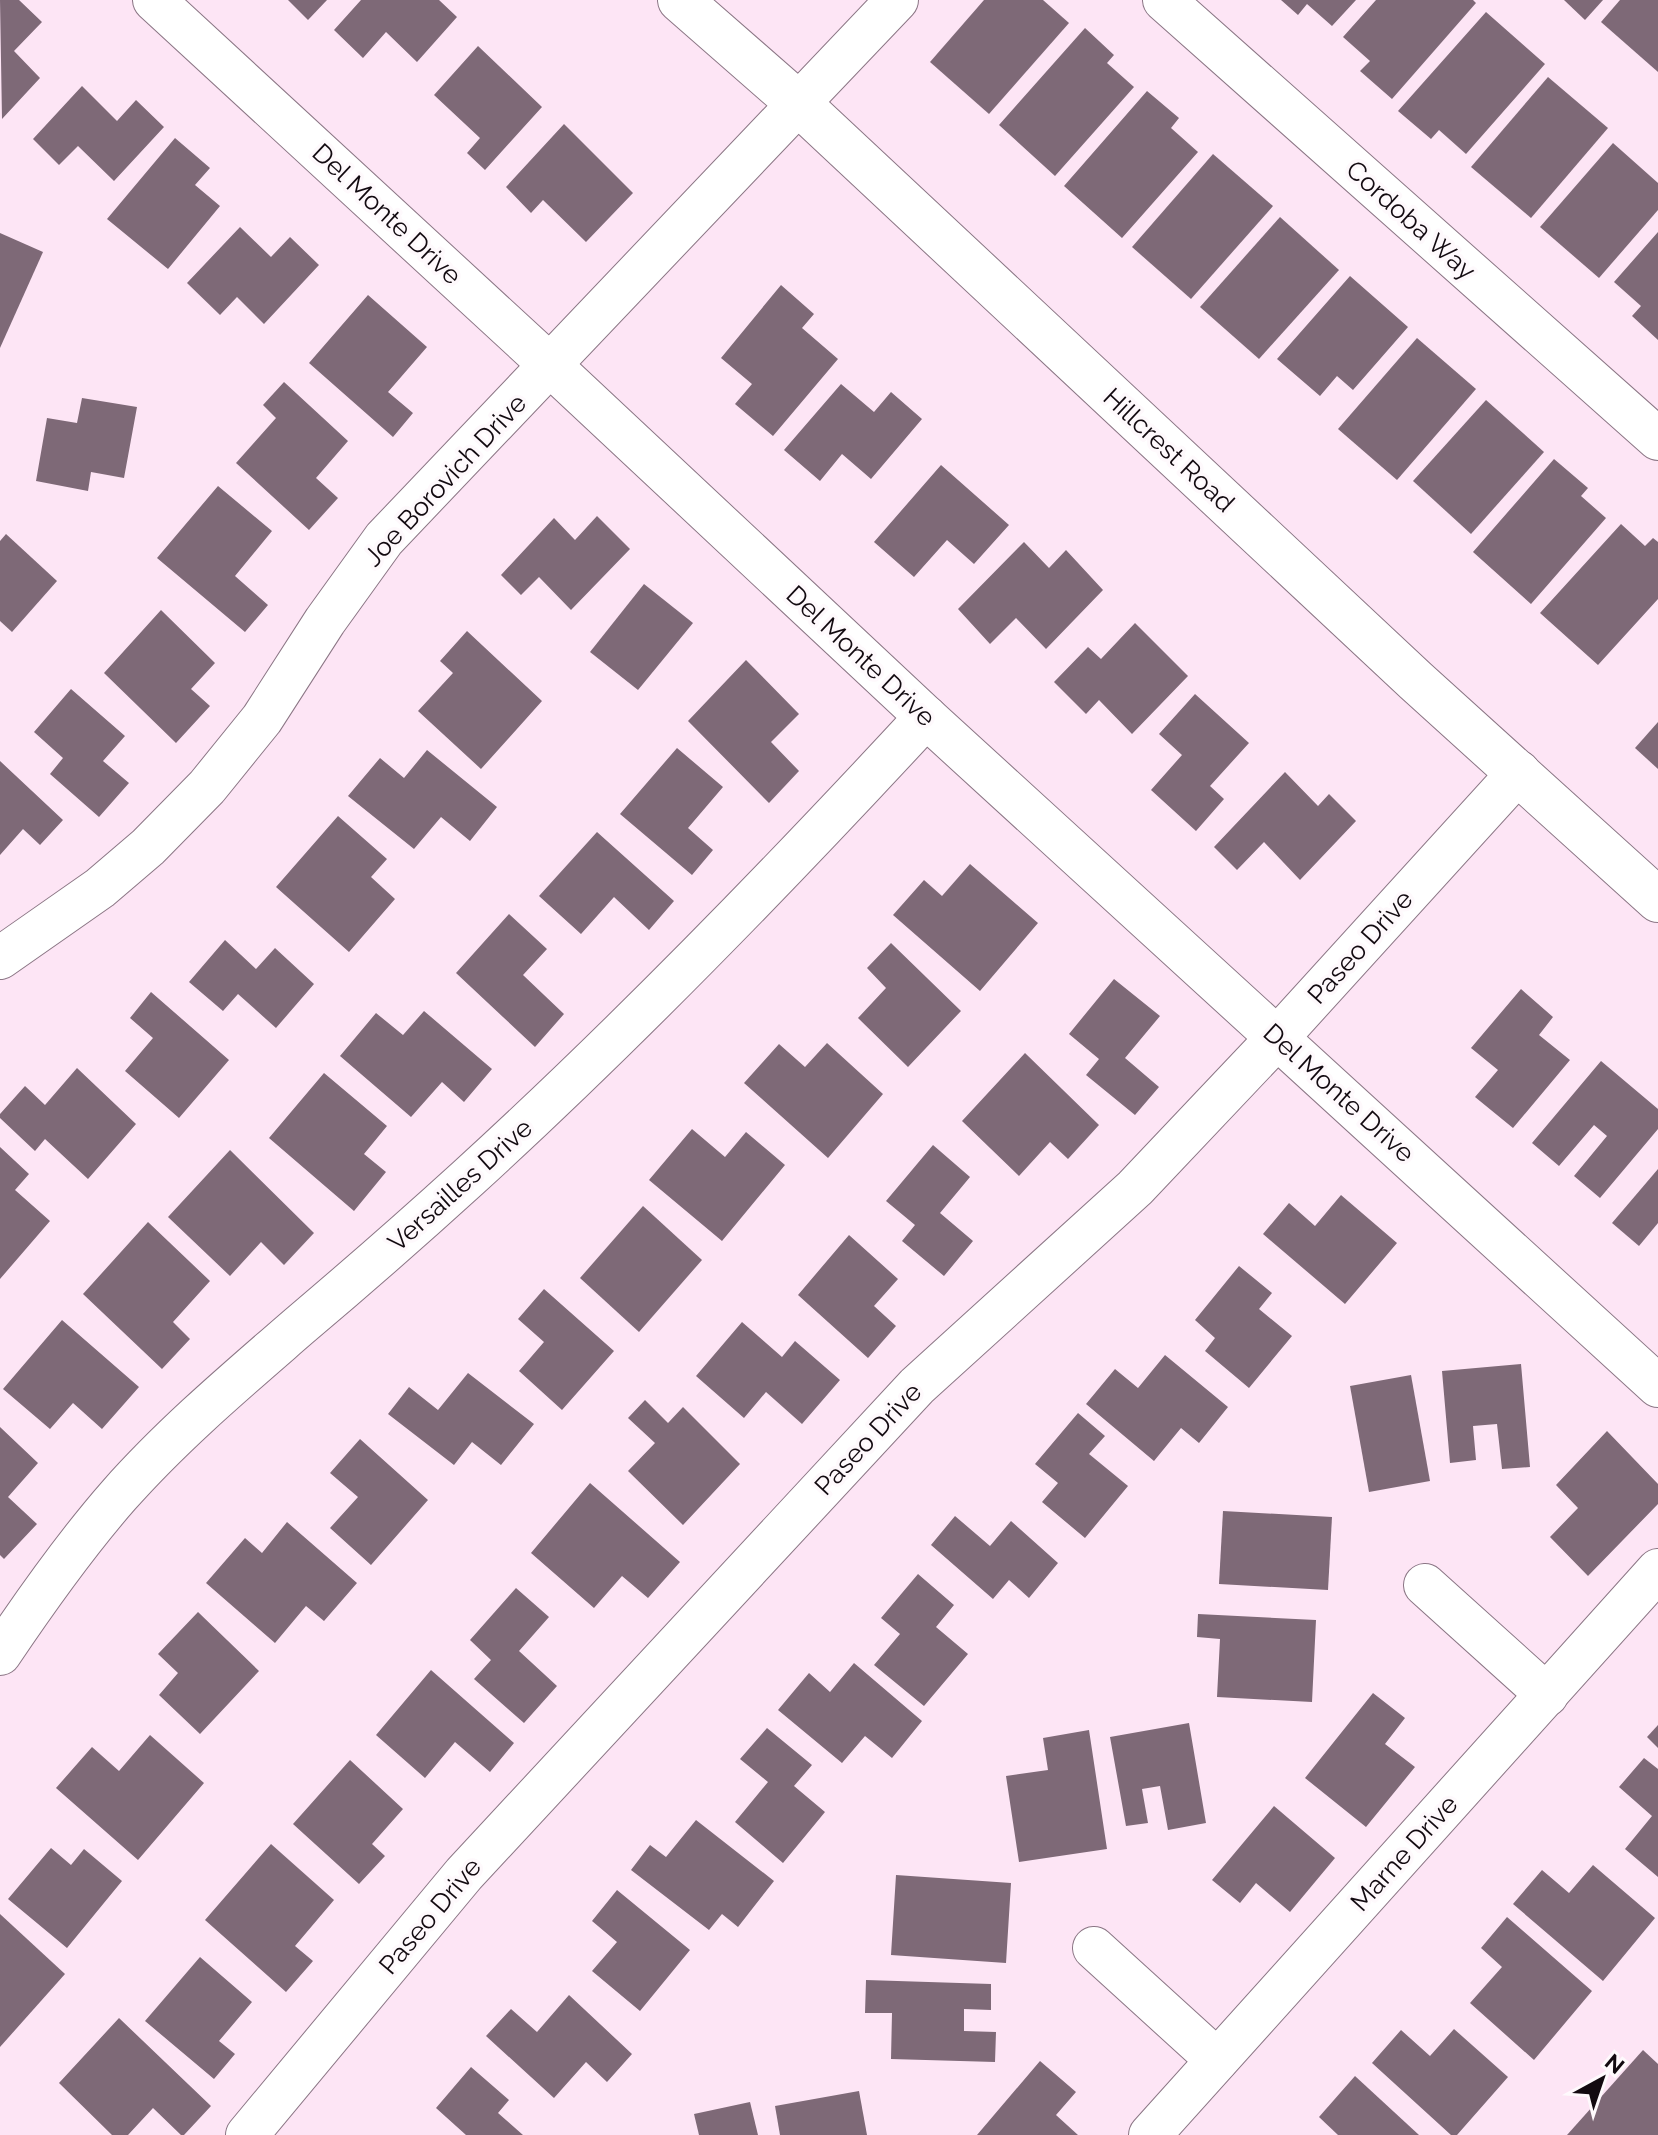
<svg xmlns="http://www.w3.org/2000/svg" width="1658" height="2135" font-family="Raleway,sans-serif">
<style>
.building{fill:#7e6977}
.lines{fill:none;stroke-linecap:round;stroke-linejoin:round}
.minor-casing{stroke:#8b7685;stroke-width:44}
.tertiary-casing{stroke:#8b7685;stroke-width:46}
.minor{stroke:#fff;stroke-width:42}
.tertiary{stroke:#fff;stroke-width:44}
.labels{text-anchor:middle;stroke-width:7;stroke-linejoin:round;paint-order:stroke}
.street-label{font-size:26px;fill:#120a10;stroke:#fef9fc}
</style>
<rect width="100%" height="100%" fill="#fde5f5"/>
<!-- building -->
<g class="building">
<path d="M0,0H19L42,22L14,51L40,78L2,119Z"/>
<path d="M288,0H327L308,20Z"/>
<path d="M361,0H439L457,17L417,62L386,32L363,58L334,30Z"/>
<path d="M984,0H1043L1069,23L989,114L930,62Z"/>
<path d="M1281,0H1356L1332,26L1307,4L1298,15Z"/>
<path d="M1376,0H1473L1476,3L1392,99L1360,71L1370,61L1343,37Z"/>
<path d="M1564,0H1603L1585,20Z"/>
<path d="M1620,0H1658V72L1601,22Z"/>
<path d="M1486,12L1545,64L1466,154L1439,130L1431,139L1398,111Z"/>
<path d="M1085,28L1114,55L1107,63L1134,87L1055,176L999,125Z"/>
<path d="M478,46L542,107L485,170L467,153L480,138L434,95Z"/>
<path d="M1548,77L1608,128L1531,218L1471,167Z"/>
<path d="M82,86L117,121L136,100L164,127L114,181L78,146L59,165L33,139Z"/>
<path d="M1147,91L1179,118L1171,128L1198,152L1122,238L1064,186Z"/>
<path d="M564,124L633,193L586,242L543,200L531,213L506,187Z"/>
<path d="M175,138L210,168L195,185L220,206L168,269L107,219Z"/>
<path d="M1613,143L1658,183V210L1599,278L1540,227Z"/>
<path d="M1213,154L1273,206L1191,299L1132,247Z"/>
<path d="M1280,217L1339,270L1259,359L1200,307Z"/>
<path d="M240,227L271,257L290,237L319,265L264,324L237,297L220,315L187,283Z"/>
<path d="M1658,232V340L1632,316L1641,306L1614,282Z"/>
<path d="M0,233L43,252L0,348Z"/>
<path d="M1350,276L1408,327L1353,390L1337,376L1320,396L1277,359Z"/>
<path d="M781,285L814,314L802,328L838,359L773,436L735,404L752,384L721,358Z"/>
<path d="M368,295L427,347L388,392L413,413L393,437L309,363Z"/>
<path d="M1417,338L1476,389L1397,480L1338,429Z"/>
<path d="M284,382L348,441L316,478L338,498L309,530L236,463L276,418L263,405Z"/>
<path d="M841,384L874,412L891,392L922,419L871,479L842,454L820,481L784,450Z"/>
<path d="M82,398L137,407L124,478L91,472L88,491L36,481L47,418L77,423Z"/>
<path d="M1486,400L1544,452L1471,534L1413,481Z"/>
<path d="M1554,459L1588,488L1581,496L1606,518L1531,604L1473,552Z"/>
<path d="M941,465L1009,525L974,564L947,540L914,577L874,542Z"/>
<path d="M218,486L272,531L235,576L268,605L245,632L157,558Z"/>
<path d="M597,516L630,549L571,610L539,577L521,595L501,575L554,518L575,540Z"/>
<path d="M1621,524L1645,546L1653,538L1658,542V599L1598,665L1540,613Z"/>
<path d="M6,534L57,581L12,632L0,621V541Z"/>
<path d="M1024,542L1049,568L1066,550L1103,590L1046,649L1016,618L990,644L958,609Z"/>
<path d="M644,584L693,623L638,690L590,652Z"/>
<path d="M161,610L215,663L191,689L210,706L176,743L104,673Z"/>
<path d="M1135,623L1188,676L1132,734L1099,700L1086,714L1054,682L1088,647L1101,659Z"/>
<path d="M467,631L542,701L481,769L418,711L453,673L440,661Z"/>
<path d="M746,660L799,714L771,742L799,771L769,803L688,721Z"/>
<path d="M71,689L125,736L103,761L129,783L99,817L50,774L63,758L34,732Z"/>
<path d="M1195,694L1249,743L1210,786L1224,799L1196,831L1151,790L1182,755L1159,734Z"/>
<path d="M1658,722V769L1635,748Z"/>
<path d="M677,748L723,787L688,828L713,850L692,875L620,814Z"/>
<path d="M427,750L497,807L470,841L441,817L414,849L348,796L380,758L404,778Z"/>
<path d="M0,761L63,820L40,845L23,829L0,855Z"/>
<path d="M1285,772L1318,806L1329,794L1356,821L1300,880L1264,842L1237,870L1214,847Z"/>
<path d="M338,816L387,859L371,877L395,899L349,952L276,887Z"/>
<path d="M597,832L674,901L649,930L614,897L581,934L539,896Z"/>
<path d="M970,864L1038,923L980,991L893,915L924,880L942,896Z"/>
<path d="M509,914L547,949L523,975L564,1014L535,1047L456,973Z"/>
<path d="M225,940L256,969L275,948L314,984L276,1028L238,994L223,1011L189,982Z"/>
<path d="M891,943L961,1011L908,1067L858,1018L886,988L867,968Z"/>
<path d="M1114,979L1160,1016L1125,1058L1159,1087L1135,1115L1086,1075L1099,1059L1069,1034Z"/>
<path d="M1521,989L1553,1017L1539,1035L1570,1060L1513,1128L1475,1097L1498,1070L1471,1048Z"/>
<path d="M151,992L229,1060L179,1118L125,1071L153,1038L130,1018Z"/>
<path d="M424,1011L492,1069L464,1102L442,1082L411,1117L340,1056L376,1013L403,1035Z"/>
<path d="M827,1043L883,1094L828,1158L744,1083L779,1044L805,1067Z"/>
<path d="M1025,1053L1099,1125L1068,1159L1050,1142L1019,1176L962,1121Z"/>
<path d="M1601,1061L1658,1109V1129L1600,1198L1574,1176L1607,1136L1594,1125L1559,1166L1532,1143Z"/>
<path d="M77,1068L136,1124L88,1179L45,1139L35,1151L0,1118V1114L25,1086L45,1105Z"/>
<path d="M324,1073L387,1126L364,1154L386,1172L354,1211L269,1138Z"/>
<path d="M692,1129L725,1157L746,1132L785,1165L722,1241L649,1180Z"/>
<path d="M933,1145L970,1177L940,1213L973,1241L944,1276L902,1241L915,1225L886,1201Z"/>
<path d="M0,1147L29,1174L15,1190L50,1221L0,1279Z"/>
<path d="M230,1150L314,1233L284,1265L261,1242L230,1276L168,1217Z"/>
<path d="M1658,1169V1223L1639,1246L1612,1223Z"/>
<path d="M1341,1195L1397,1243L1345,1304L1263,1234L1289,1203L1315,1226Z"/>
<path d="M643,1206L702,1260L639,1332L580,1278Z"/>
<path d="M148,1222L210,1281L173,1322L190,1339L162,1369L83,1294Z"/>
<path d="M849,1235L898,1279L874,1306L896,1326L868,1358L798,1295Z"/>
<path d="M1239,1266L1272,1293L1259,1309L1292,1336L1249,1388L1205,1351L1215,1338L1195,1320Z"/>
<path d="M544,1289L614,1351L562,1410L519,1371L544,1342L518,1319Z"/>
<path d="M62,1320L139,1387L102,1429L73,1403L50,1429L3,1389Z"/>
<path d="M742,1322L782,1357L795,1341L840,1380L802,1424L766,1392L744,1418L696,1376Z"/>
<path d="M1165,1355L1228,1407L1199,1443L1181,1428L1154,1461L1086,1404L1115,1369L1138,1388Z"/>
<path d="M1521,1364L1530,1467L1502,1469L1497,1424L1473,1426L1476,1460L1450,1463L1442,1371Z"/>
<path d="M468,1373L534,1424L501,1465L472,1442L454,1465L388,1414L409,1387L438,1410Z"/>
<path d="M1411,1375L1430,1481L1369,1492L1350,1386Z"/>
<path d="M645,1400L668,1423L683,1407L740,1464L683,1525L628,1471L655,1443L628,1418Z"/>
<path d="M1078,1413L1105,1436L1089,1454L1128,1486L1085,1538L1042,1502L1058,1483L1035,1464Z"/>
<path d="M0,1427L38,1463L8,1497L37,1524L4,1559L0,1555Z"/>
<path d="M1607,1431L1658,1484V1504L1588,1576L1550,1537L1578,1508L1556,1485Z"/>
<path d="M360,1439L428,1500L371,1565L330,1528L358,1497L330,1473Z"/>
<path d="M590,1483L680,1562L648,1598L622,1576L594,1608L531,1553Z"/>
<path d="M1223,1511L1332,1517L1328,1590L1219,1584Z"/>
<path d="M955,1516L990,1546L1011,1521L1058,1563L1029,1598L1009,1580L993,1599L931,1545Z"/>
<path d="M287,1522L357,1583L324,1621L306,1606L275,1643L206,1583L245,1538L262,1553Z"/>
<path d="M918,1574L954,1605L936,1627L968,1654L924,1706L874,1665L900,1634L881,1618Z"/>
<path d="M516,1588L549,1617L519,1651L557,1686L524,1723L474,1679L491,1660L470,1640Z"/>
<path d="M198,1612L259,1671L200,1734L159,1695L178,1673L158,1654Z"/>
<path d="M1198,1614L1316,1620L1312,1702L1217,1697L1220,1639L1197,1637Z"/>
<path d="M854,1663L922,1721L892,1758L865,1736L842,1763L778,1710L809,1673L830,1692Z"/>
<path d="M431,1670L514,1743L490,1772L455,1742L425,1778L376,1735Z"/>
<path d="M1373,1693L1405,1718L1385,1744L1415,1767L1366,1827L1305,1778Z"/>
<path d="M1189,1723L1206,1823L1168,1830L1160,1786L1142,1789L1148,1823L1126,1826L1110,1737Z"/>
<path d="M1658,1725V1748L1647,1737Z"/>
<path d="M767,1728L812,1765L794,1786L825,1812L783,1863L735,1822L768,1782L740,1759Z"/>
<path d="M1089,1730L1107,1849L1019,1862L1006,1776L1048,1770L1043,1738Z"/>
<path d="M150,1735L204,1783L138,1860L56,1788L92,1747L119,1771Z"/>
<path d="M1644,1758L1658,1769V1877L1625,1849L1652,1816L1619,1787Z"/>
<path d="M350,1760L403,1809L372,1844L385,1856L359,1884L293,1824Z"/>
<path d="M1274,1806L1335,1858L1290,1912L1256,1883L1240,1903L1212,1880Z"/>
<path d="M696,1820L774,1881L738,1927L722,1914L709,1930L631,1870L650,1845L666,1857Z"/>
<path d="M271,1844L334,1900L295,1946L313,1961L286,1992L205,1920Z"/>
<path d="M51,1848L71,1865L84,1849L122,1881L67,1948L8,1899Z"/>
<path d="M1593,1865L1655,1918L1603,1981L1513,1904L1542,1870L1569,1893Z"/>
<path d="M896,1875L1011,1883L1006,1963L891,1955Z"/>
<path d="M617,1890L690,1950L640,2011L592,1971L617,1942L592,1921Z"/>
<path d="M0,1914L65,1974L0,2047Z"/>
<path d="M1507,1917L1592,1991L1534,2060L1470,2003L1502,1967L1481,1948Z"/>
<path d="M200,1957L252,2002L219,2041L235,2054L214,2079L145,2021Z"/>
<path d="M866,1980L991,1984V2010L964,2009V2031L996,2032L995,2062L891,2059L892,2013H865Z"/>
<path d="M569,1995L632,2054L607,2082L586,2062L554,2098L486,2036L511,2009L537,2032Z"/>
<path d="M119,2018L211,2106L184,2135H181L153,2108L128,2135H112L59,2083Z"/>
<path d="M1454,2029L1508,2077L1457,2135H1451L1372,2063L1401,2030L1430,2056Z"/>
<path d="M1643,2050L1658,2064V2135H1567Z"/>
<path d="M1040,2061L1076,2092L1056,2115L1078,2135H977Z"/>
<path d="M471,2067L509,2100L498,2113L523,2135H466L436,2108Z"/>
<path d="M1355,2076L1419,2135H1338L1319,2117Z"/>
<path d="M859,2091L867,2135H780L775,2106Z"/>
<path d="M750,2102L758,2135H699L694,2114Z"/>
</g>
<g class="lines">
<defs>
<g id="minor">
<path d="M154,0L551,366L926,717L1658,1386"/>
<path d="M1164,0L1658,439"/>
<path d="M0,958L100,888L148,847L207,787L262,719L325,621L384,539L897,0"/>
<path d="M1425,1585L1547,1695"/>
<path d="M0,1654C37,1599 75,1545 119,1495C173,1434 237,1380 298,1327C356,1278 412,1229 468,1178C628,1032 779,876 926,717"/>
<path d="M1094,1948L1217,2060"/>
<path d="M247,2135L464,1874L917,1386L1135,1188L1278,1037L1519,772"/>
<path d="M1150,2135L1658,1570"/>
</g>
<path id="tertiary" d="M680,0L799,104L1416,681L1658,900"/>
</defs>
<!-- minor casing -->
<use href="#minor" class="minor-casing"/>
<!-- tertiary casing -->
<use href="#tertiary" class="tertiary-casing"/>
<!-- minor -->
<use href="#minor" class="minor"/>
<!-- tertiary -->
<use href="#tertiary" class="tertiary"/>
</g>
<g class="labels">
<!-- street labels -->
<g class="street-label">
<text transform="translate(387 214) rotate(43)" y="9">Del Monte Drive</text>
<text transform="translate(1411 220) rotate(42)" y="9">Cordoba Way</text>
<text transform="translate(1169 450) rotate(43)" y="9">Hillcrest Road</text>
<text transform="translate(445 480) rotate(-47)" y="9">Joe Borovich Drive</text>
<text transform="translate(861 656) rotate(43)" y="9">Del Monte Drive</text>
<text transform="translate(1360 947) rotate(-48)" y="9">Paseo Drive</text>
<text transform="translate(1339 1093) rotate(42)" y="9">Del Monte Drive</text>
<text transform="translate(460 1185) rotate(-42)" y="9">Versailles Drive</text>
<text transform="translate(868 1439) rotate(-47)" y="9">Paseo Drive</text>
<text transform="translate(1404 1853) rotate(-48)" y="9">Marne Drive</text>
<text transform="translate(430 1916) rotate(-50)" y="9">Paseo Drive</text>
</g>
</g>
<!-- north arrow -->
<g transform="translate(1602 2079) rotate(40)" stroke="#fef9fc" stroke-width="6" paint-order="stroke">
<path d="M0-6L14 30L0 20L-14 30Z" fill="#120a10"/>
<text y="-12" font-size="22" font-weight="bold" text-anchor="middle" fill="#120a10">N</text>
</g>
</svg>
